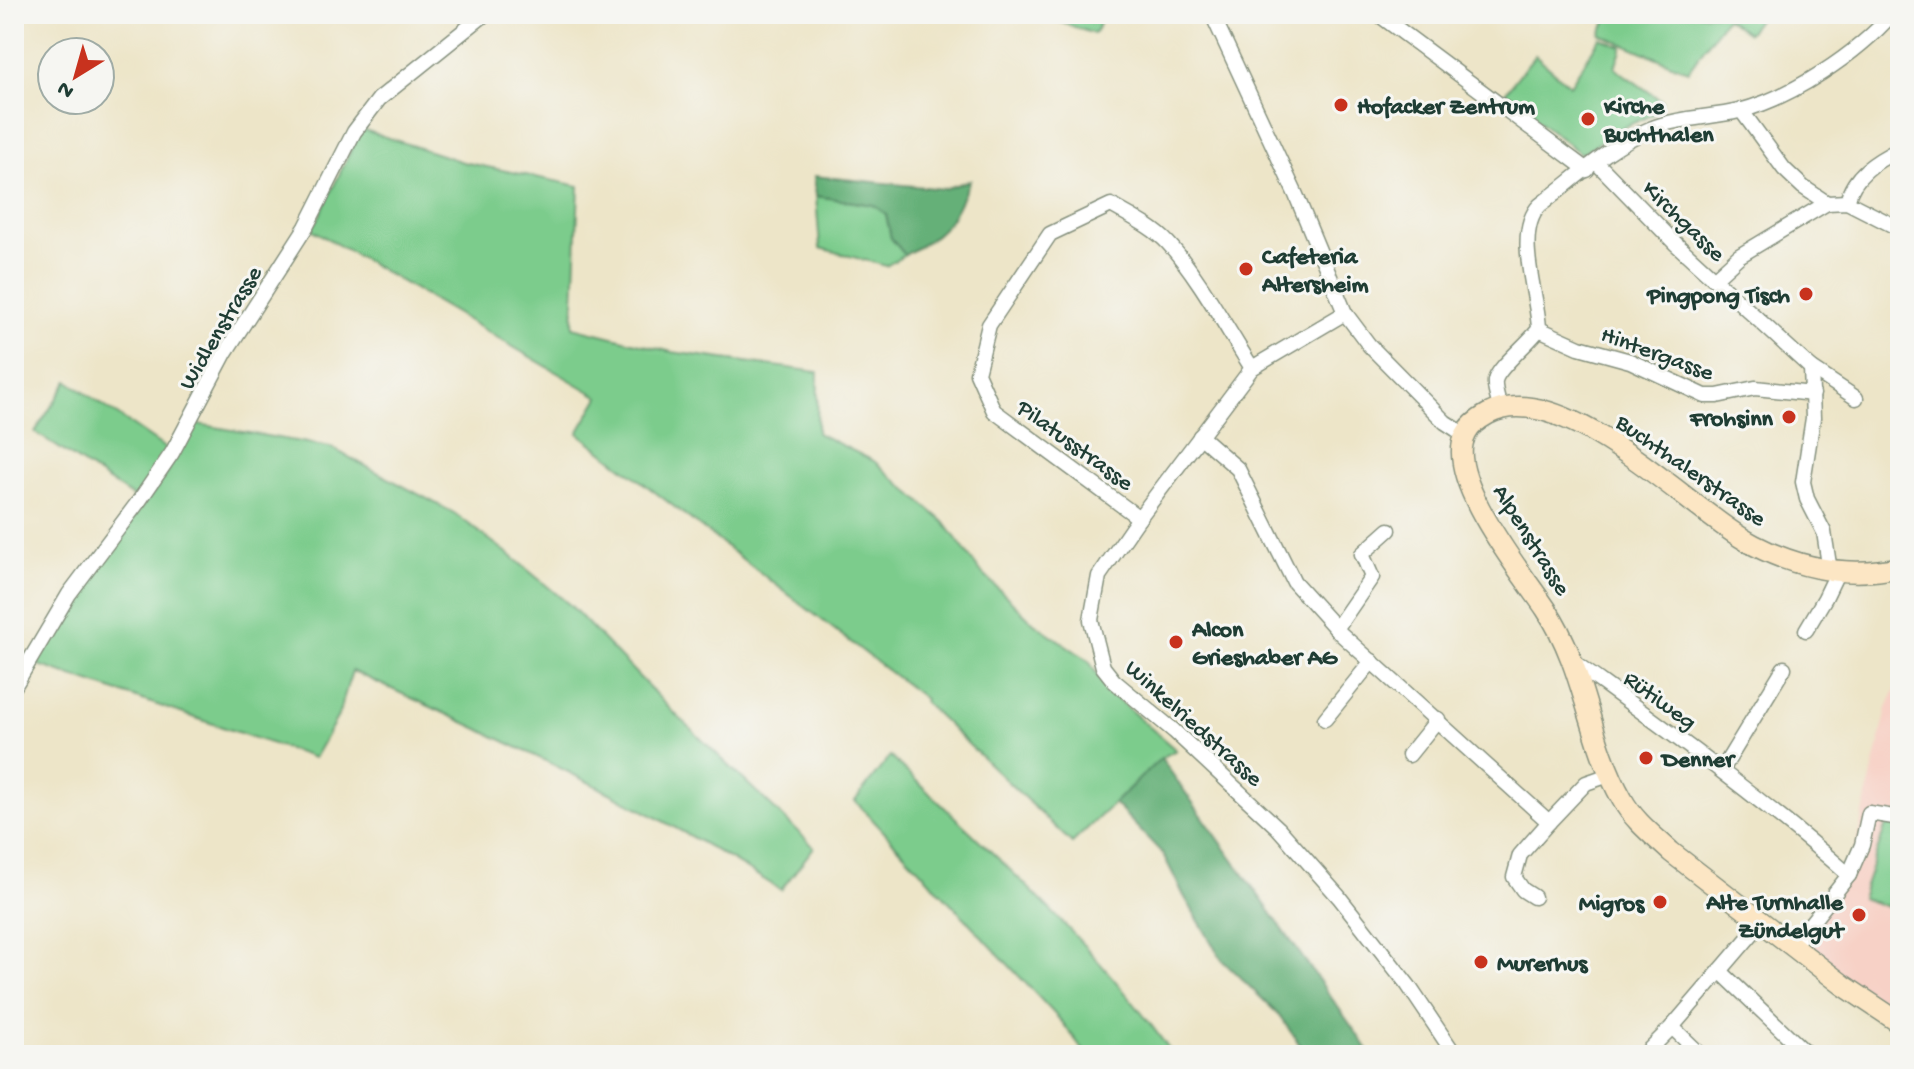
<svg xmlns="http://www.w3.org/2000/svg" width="1914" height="1069" font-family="'Gochi Hand',sans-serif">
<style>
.built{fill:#f7d1c6}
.green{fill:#7ccc8c;stroke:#4e8460;stroke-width:2}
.forest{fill:#65b078;stroke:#427656;stroke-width:2}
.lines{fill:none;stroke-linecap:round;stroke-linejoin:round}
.street-casing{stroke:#86917e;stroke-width:17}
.secondary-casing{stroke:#86917e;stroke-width:23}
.street{stroke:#fff;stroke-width:14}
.secondary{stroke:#fce6c4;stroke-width:20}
.poi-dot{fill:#c8321e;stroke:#f6f6f2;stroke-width:3}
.labels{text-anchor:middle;stroke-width:6;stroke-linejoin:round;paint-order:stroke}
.poi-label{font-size:24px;font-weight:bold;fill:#1f3d34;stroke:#f6f6f2;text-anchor:start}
.street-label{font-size:24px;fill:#1f3d34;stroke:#f6f6f2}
</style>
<rect width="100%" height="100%" fill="#f6f6f2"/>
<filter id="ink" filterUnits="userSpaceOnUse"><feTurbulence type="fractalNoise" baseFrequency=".0125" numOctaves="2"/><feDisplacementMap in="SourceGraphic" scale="16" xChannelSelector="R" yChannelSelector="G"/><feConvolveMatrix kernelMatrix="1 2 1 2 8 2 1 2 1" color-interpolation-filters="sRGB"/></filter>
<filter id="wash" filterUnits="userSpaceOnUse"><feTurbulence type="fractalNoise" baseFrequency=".006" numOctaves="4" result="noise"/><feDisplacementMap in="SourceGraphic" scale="32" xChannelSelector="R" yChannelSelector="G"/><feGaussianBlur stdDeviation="1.8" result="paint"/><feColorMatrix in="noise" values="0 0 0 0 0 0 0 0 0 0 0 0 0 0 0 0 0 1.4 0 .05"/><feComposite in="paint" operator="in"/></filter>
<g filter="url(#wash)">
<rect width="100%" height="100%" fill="#ede5c8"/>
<!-- built -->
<path class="built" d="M1900,678V1023L1792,947L1849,875L1887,708Z"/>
<!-- green -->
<g class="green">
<path d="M1037,14H1105L1094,34Z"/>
<path d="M1607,14H1762L1748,33L1726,18L1688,71L1600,34L1609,16Z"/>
<path d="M1600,38L1622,46L1615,68L1662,101L1652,115L1617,130L1581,154L1504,94L1535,55L1570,85Z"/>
<path d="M361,129L463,162L579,186L573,327L672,352L818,372L817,433L874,461L944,522L980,571L1034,623L1089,661L1105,688L1176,750L1161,758L1072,843L924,702L925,699L578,433L599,397L311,229L317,221Z"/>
<path d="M816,196L873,205L886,214L891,238L905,255L886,266L820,248Z"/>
<path d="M68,381L172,453L139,501L35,432Z"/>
<path d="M192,423L330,447L454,513L510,555L571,606L671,710L814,847L781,890C645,804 498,737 352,671L338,716L314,758L33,663L73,596L165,477Z"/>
<path d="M890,756C989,850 1094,942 1173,1055H1087L1062,1022L855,801Z"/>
<path d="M1888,819L1900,823V911L1861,898Z"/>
</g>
<!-- forest -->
<g class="forest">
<path d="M814,176L944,189L970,180C950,225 948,230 905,255L891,238L886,214L873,205L816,196Z"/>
<path d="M1161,758L1372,1055H1307L1279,1015L1222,960L1184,896L1163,854L1114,803Z"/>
</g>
</g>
<g filter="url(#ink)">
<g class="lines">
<defs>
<g id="street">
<path d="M1212,14L1296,195L1345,313L1369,345L1445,422L1465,435"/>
<path d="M1378,14L1587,170"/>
<path d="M1741,110L1784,169L1803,187L1827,203L1847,202L1900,229"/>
<path d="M1596,162L1676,244L1811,368L1856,398"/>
<path d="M1847,202C1853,175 1876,161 1900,149"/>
<path d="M1715,278L1739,256L1827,203"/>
<path d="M1345,313L1252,368L1139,518L1099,576L1091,620L1103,667L1114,681L1174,731L1278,828L1339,897L1408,985L1455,1055"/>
<path d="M1539,329L1579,347L1630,361L1705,396H1717L1755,388L1813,394"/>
<path d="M1811,368L1813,418L1803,482L1807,499L1824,532L1830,571"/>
<path d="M1500,407C1498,399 1494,389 1495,381C1497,368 1529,343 1539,329C1538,295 1513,232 1540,205C1575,179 1609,146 1650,129C1678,117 1710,118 1739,111C1791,98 1857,54 1892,14"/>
<path d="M1200,436L1238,469L1294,582L1341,634L1549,822"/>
<path d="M1139,518L994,411L977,373L989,325L1050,234L1111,205C1130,216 1153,227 1168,243C1198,275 1228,331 1252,368"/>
<path d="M1336,629L1372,577L1362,554L1389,530"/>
<path d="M1806,630L1825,598L1838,571"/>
<path d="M1575,663C1668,731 1762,798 1849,875"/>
<path d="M14,687L69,594L139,501L172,453L225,353L306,227L354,132L379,99L485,14"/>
<path d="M1325,719L1372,661"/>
<path d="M1409,755L1438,719"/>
<path d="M1722,770L1784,668"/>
<path d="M1534,897L1523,890L1514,877L1520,855L1549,822L1586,783L1609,775"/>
<path d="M1792,947L1849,875L1862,845L1869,813L1900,818"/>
<path d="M1720,971L1808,1055"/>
<path d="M1672,1027L1701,1055"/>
<path d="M1644,1055L1672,1027L1762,922"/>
</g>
<path id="secondary" d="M1900,567C1849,578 1800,569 1754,545C1690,512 1563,374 1488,414C1479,419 1470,425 1466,434C1443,477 1522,573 1546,609C1585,667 1588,739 1622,799C1633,820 1654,836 1671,852L1843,985L1900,1023"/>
</defs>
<!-- street casing -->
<use href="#street" class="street-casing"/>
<!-- secondary casing -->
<use href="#secondary" class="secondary-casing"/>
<!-- street -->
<use href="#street" class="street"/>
<!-- secondary -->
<use href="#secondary" class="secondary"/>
</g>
</g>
<!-- markers -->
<g class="poi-dot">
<circle cx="1341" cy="105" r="8"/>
<circle cx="1588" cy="119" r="8"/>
<circle cx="1246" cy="269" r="8"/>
<circle cx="1806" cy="294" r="8"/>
<circle cx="1789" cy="417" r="8"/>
<circle cx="1176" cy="642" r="8"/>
<circle cx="1646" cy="758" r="8"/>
<circle cx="1660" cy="902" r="8"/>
<circle cx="1859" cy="915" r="8"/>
<circle cx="1481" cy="962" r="8"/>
</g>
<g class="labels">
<!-- poi labels -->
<g class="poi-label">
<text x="1357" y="113">Hofacker Zentrum</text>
<text x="1604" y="113">Kirche<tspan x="1604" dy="28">Buchthalen</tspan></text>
<text x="1262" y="263">Cafeteria<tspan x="1262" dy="28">Altersheim</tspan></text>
<text x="1790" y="302" text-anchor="end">Pingpong Tisch</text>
<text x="1773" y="425" text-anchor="end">Frohsinn</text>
<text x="1192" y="636">Alcon<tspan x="1192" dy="28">Grieshaber AG</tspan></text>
<text x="1662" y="766">Denner</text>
<text x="1843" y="909" text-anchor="end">Alte Turnhalle<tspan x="1843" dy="28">Zündelgut</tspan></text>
<text x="1644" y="910" text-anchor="end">Migros</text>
<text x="1497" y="970">Murerhus</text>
</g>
<!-- street labels -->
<g class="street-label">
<text transform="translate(1685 220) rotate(44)" y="8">Kirchgasse</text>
<text transform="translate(219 327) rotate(-59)" y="8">Widlenstrasse</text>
<text transform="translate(1658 352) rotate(20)" y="8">Hintergasse</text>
<text transform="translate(1076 444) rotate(36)" y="8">Pilatusstrasse</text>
<text transform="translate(1692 469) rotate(35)" y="8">Buchthalerstrasse</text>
<text transform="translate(1533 539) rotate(58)" y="8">Alpenstrasse</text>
<text transform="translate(1661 699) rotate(36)" y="8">Rütiweg</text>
<text transform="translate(1195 722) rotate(42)" y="8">Winkelriedstrasse</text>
</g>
</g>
<!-- margin -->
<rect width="1914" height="1069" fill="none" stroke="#f6f6f2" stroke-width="48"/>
<!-- north arrow -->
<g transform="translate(76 76) rotate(217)"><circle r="38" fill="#f6f6f2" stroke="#a0aca6" stroke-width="2"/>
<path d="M0-6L14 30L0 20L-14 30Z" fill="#c8321e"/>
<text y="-12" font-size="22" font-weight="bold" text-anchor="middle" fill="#1f3d34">N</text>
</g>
</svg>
